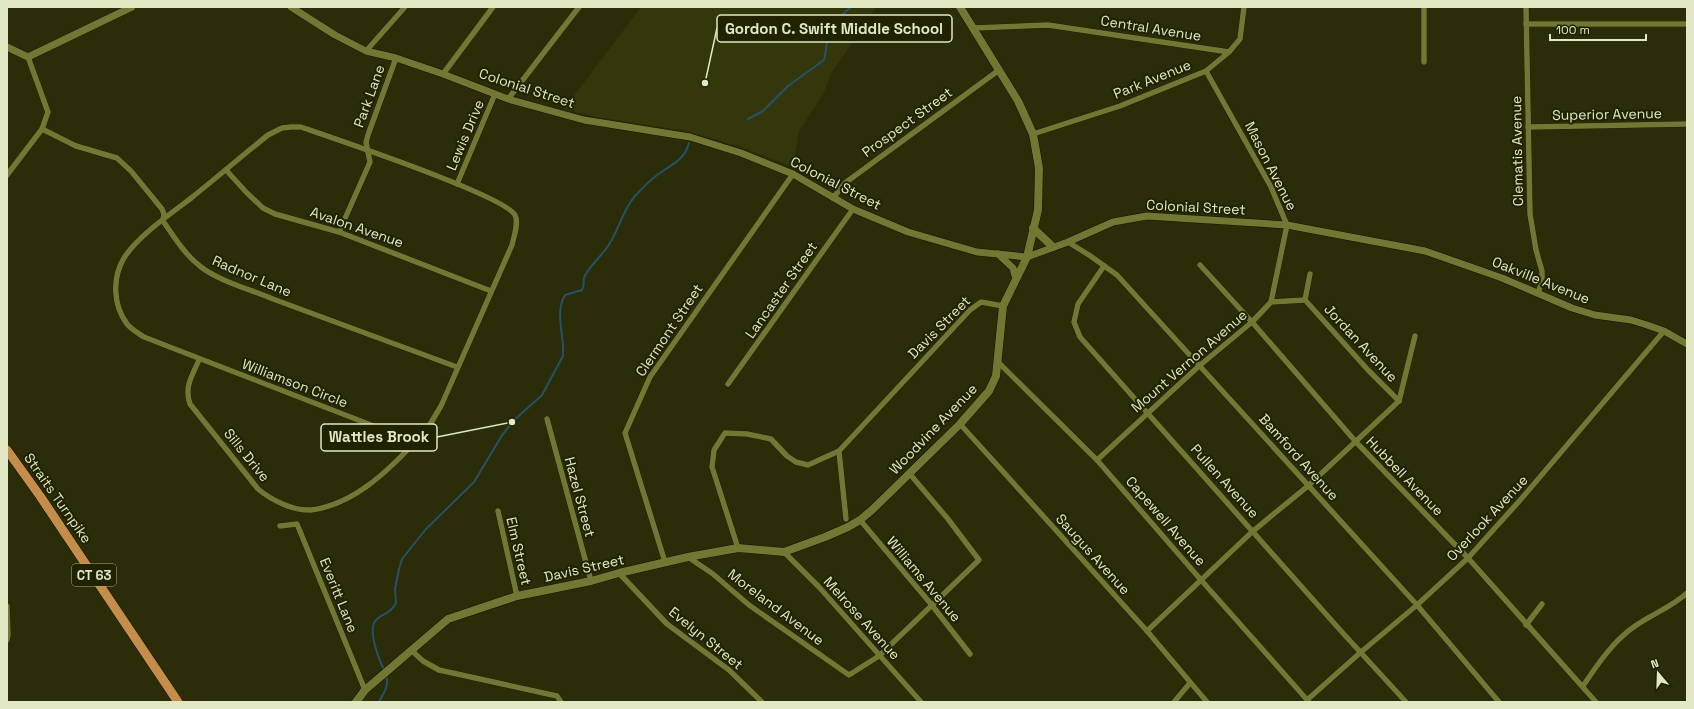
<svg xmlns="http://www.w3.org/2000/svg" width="1694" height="709" font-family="'Space Grotesk',sans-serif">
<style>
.built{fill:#34370b}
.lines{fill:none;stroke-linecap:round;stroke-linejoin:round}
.stream{stroke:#235269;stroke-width:2}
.minor-casing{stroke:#131402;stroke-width:6}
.tertiary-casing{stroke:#131402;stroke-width:8}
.secondary-casing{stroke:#131402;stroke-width:9}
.primary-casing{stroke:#131402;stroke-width:10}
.minor{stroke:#727833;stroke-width:5.5}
.tertiary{stroke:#727833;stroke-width:7}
.secondary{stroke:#727833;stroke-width:8}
.primary{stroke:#c48d4a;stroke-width:9}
.labels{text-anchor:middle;stroke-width:4;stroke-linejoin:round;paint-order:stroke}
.shield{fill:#212300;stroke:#a8ac89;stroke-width:1}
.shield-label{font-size:13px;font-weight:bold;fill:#e2e7c4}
.street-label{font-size:14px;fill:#e2e7c4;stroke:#212300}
.leader{fill:none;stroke:#e2e7c4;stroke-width:1.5}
.callout-dot{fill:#e2e7c4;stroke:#212300;stroke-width:1.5}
.callout{fill:#212300;stroke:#e2e7c4;stroke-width:1.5}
.callout-label{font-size:15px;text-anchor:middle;font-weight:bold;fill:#e2e7c4}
</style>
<rect width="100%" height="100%" fill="#2a2d07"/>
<!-- built -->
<path class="built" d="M641,7H876L831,74L824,93L799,131L793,167L741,147L687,131L596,117L564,109Z"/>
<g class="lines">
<!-- stream -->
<g class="stream">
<path d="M748,119L763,111L788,86L824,60C826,53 826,47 827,41C830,27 841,15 851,7"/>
<path d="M384,670C379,659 366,628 377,619C385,612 390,614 396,603L395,589L399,569L402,559L426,529L474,482L501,437L512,422L542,395L563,356C565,336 554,314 565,295L582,290C585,285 583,283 584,278C586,270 601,256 606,249C619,232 621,212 635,196C643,187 651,179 660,173C673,164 685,159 689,143"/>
<path d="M379,702C383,694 390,685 386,676"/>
</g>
<defs>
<g id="minor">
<path d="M1424,7V62"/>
<path d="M1526,7L1530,214L1536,250L1542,271V281L1538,293"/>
<path d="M1526,24H1687"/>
<path d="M973,28L1048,25L1229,52"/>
<path d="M366,51L405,7"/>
<path d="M1206,71L1271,187L1287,225L1271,302"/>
<path d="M443,74L493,7"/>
<path d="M508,99L579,7"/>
<path d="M291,127H301C333,138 504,195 515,215C519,223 514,236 512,245L441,406L429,426L415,442L144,337C138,333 131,329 127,324C113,305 112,278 124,258C137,237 170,214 190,199C216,178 242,156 268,135L282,128Z"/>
<path d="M1528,127L1687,124"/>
<path d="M42,129L76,146L117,158L131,171L162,209L164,214L163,221C174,237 185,255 201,267C219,281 252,290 273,299C334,322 396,344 457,367"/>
<path d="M1033,134L1120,106L1206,71L1229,52L1240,39L1244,7"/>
<path d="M226,170L247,193L263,208L275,214L339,232L491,291"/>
<path d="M7,175L42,129L48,112L28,57"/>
<path d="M457,184L495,94"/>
<path d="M833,198L845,183L999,70"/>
<path d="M339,232L370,162L366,142L369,132L396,58"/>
<path d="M1068,242L1089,255L1117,275L1417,605L1499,702"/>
<path d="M1200,265L1252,322L1356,442L1468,558L1596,702"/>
<path d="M1104,266L1078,304L1074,322L1080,337L1341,631L1406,702"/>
<path d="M1305,300L1368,370L1399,401"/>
<path d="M1305,300L1310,274"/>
<path d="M199,360C192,376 184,387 190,404L258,489C271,500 293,511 311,510C353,505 388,471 415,442"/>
<path d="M998,362L1097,460L1201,580L1309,702"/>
<path d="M728,384L853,209"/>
<path d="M1399,401L1415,336"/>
<path d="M547,419L591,581"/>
<path d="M960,424L1147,631L1207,702"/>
<path d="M839,451L846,519"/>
<path d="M1097,460L1199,366L1252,322L1271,302L1305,300"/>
<path d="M498,511L517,596"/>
<path d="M860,520L931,604L970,654"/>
<path d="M280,526L297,524L365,690"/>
<path d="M738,548L712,467L714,450L725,433L747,434L771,439L787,456L796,462L808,465L839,451L970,310L981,302L1003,306"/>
<path d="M784,552L819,587L921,702"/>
<path d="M688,557L713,574L749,605L849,675L879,656L979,560L948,519L909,473"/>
<path d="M665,562L625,433L650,377L793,174"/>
<path d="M619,573L667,624L729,670L762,702"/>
<path d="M7,606L8,635L7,640"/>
<path d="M1526,625L1542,604"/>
<path d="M1147,631L1253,531L1309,485L1399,401"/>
<path d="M411,650L423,661L439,670L557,696L561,702"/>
<path d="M1583,686C1597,665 1614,640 1635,626C1652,614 1672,607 1687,593"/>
<path d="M1307,700L1361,652L1417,605L1468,558L1522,498L1664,331"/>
<path d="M1174,702L1190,683"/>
</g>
<g id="tertiary">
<path d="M291,7L335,35L366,51L396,58L443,74L508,99L584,120L690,137L741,153L793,174L853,209L908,232L977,252L1027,257L1068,242L1113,222L1147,216L1287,225L1425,251L1502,278L1572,308L1595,315L1631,320L1647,325L1664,331L1687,344"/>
<path d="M7,47L28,57L132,7"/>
<path d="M998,254L1013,268L1016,279"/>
</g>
<g id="secondary">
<path d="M1033,228L1053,247"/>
<path d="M356,702L365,690L448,619L517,596L591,581L619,573L688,557L738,548L784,552L825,537L848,527L860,520L872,510L960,424L989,391L996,376L1003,306L1027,257L1038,210L1039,168L1033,134L1018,101L960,7"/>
</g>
<path id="primary" d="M7,450L40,496L178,702"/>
</defs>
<!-- minor casing -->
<use href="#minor" class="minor-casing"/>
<!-- tertiary casing -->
<use href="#tertiary" class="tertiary-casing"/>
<!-- secondary casing -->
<use href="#secondary" class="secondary-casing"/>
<!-- primary casing -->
<use href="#primary" class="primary-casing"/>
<!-- minor -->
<use href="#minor" class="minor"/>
<!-- tertiary -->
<use href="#tertiary" class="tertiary"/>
<!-- secondary -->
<use href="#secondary" class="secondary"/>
<!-- primary -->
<use href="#primary" class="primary"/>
</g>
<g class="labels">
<!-- shield labels -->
<rect class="shield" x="72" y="564" width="44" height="22" rx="3"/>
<g class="shield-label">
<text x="94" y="580">CT 63</text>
</g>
<!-- street labels -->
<g class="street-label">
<text transform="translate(1151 28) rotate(9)" y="5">Central Avenue</text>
<text transform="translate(1152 79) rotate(-22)" y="5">Park Avenue</text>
<text transform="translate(527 88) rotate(18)" y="5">Colonial Street</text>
<text transform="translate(369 96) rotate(-70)" y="5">Park Lane</text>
<text transform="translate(1607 114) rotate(-1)" y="5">Superior Avenue</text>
<text transform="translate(907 122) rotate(-36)" y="5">Prospect Street</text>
<text transform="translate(465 135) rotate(-67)" y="5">Lewis Drive</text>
<text transform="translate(1517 151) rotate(-91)" y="5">Clematis Avenue</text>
<text transform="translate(1271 166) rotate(63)" y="5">Mason Avenue</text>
<text transform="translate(836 183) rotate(27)" y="5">Colonial Street</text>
<text transform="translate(1196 207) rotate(3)" y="5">Colonial Street</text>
<text transform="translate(357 227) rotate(19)" y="5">Avalon Avenue</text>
<text transform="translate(252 276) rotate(23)" y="5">Radnor Lane</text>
<text transform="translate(1541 280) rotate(22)" y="5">Oakville Avenue</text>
<text transform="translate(781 290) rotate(-55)" y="5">Lancaster Street</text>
<text transform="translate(939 327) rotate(-45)" y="5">Davis Street</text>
<text transform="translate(669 330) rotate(-56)" y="5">Clermont Street</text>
<text transform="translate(1361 343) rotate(47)" y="5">Jordan Avenue</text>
<text transform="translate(1189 361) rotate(-41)" y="5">Mount Vernon Avenue</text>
<text transform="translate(295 383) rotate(21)" y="5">Williamson Circle</text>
<text transform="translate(933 429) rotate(-46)" y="5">Woodvine Avenue</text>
<text transform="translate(247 455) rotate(51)" y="5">Sills Drive</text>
<text transform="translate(1299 457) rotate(48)" y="5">Bamford Avenue</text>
<text transform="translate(1405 476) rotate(46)" y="5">Hubbell Avenue</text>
<text transform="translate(1225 481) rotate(48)" y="5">Pullen Avenue</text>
<text transform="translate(580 497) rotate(75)" y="5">Hazel Street</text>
<text transform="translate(58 498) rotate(55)" y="5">Straits Turnpike</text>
<text transform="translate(1487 518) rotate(-47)" y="5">Overlook Avenue</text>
<text transform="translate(1166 521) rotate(49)" y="5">Capewell Avenue</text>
<text transform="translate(519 551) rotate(77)" y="5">Elm Street</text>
<text transform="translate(1093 554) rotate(48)" y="5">Saugus Avenue</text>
<text transform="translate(584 568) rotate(-13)" y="5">Davis Street</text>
<text transform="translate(924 579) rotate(50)" y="5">Williams Avenue</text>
<text transform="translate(339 595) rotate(68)" y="5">Everitt Lane</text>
<text transform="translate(776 607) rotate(37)" y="5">Moreland Avenue</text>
<text transform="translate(862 618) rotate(48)" y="5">Melrose Avenue</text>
<text transform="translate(706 638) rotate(39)" y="5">Evelyn Street</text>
</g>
</g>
<!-- callouts -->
<path class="leader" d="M705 83L717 28M512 422L437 437"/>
<g class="callout-dot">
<circle cx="705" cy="83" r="4"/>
<circle cx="512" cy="422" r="4"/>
</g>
<g class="callout">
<rect x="717" y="15" width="235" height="27" rx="4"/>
<rect x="321" y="424" width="116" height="27" rx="4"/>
</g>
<g class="callout-label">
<text x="834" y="34">Gordon C. Swift Middle School</text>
<text x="379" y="442">Wattles Brook</text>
</g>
<!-- border -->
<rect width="1694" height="709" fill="none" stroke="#e2e7c4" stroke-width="16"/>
<!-- north arrow -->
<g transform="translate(1658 673) rotate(341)" stroke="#212300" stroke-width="3" paint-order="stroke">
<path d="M0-3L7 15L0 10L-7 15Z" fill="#e2e7c4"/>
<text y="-6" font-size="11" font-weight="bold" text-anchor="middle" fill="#e2e7c4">N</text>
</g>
<!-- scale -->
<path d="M1550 34v6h96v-6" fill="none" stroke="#e2e7c4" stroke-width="2"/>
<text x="1556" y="34" font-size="12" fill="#e2e7c4" stroke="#212300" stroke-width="3" paint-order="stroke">100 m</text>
</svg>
